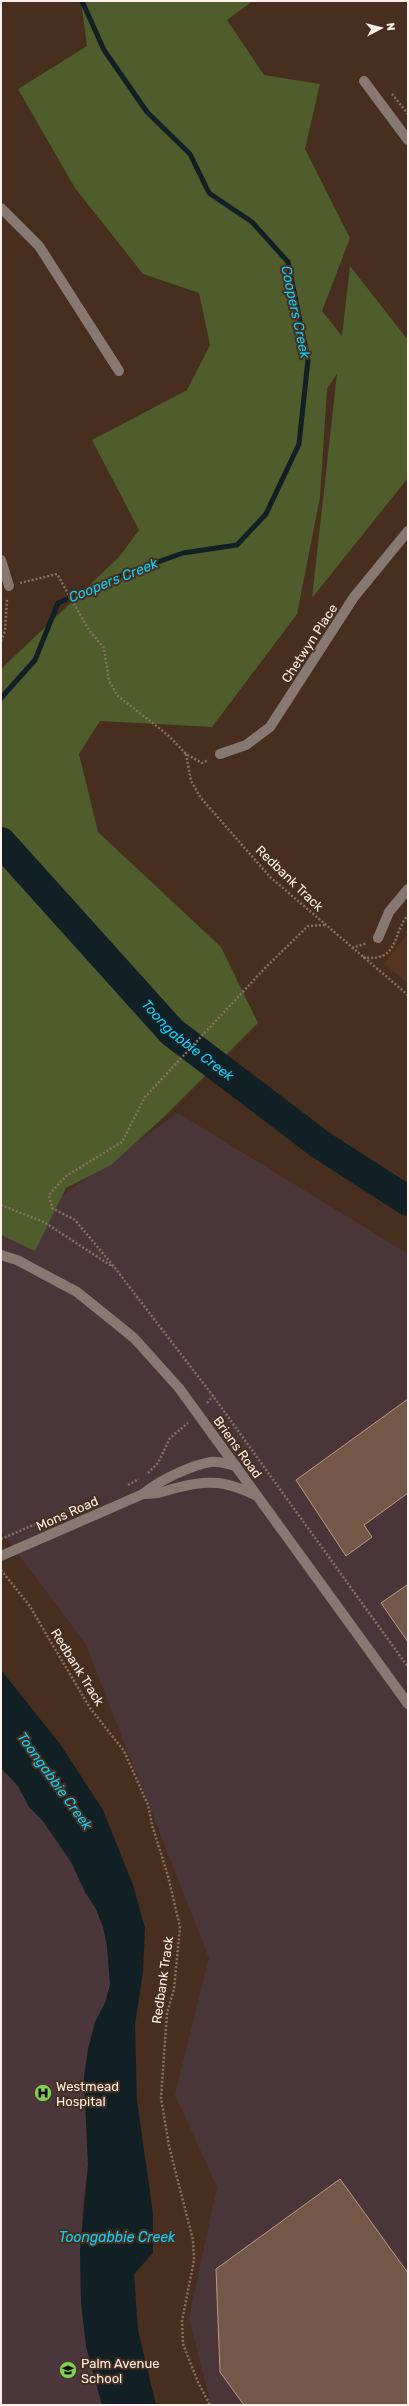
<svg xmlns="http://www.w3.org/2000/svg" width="409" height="2406" font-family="Rubik,sans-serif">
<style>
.built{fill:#553521}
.industrial{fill:#4a3639}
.medical{fill:#4a363b}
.green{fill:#4f5c2c}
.water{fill:#102025}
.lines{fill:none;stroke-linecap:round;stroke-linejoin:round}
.stream{stroke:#102025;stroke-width:5}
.river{stroke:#102025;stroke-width:30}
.building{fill:#745847;stroke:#b89987}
.path{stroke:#867164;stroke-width:2.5;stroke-dasharray:2 2;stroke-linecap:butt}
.minor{stroke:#877972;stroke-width:10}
.labels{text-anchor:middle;stroke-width:4;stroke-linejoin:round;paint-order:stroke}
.street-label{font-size:13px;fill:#fff1e9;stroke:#472e1e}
.poi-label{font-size:13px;fill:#fff1e9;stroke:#472e1e;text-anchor:start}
.water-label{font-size:14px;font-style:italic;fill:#05d3fe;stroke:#472e1e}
</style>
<rect width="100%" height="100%" fill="#472e1e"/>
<!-- built -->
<path class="built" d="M408,933V983L384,964Z"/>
<!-- industrial -->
<path class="industrial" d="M178,1113L408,1254V2405H211L189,2318L217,2187L175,2095L209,1958L85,1643L1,1531V1239Z"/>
<!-- medical -->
<path class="medical" d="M1,1768L18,1786L29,1807L43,1821L71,1862L85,1892L96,1909L103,1927L107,1946L110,1985L105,2003L95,2022L88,2049L84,2077L88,2165L82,2211L86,2346L102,2405H1Z"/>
<!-- green -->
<path class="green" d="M81,1H253L227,20L264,75L320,84L305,149L350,238L322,311L342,336L350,266L408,340V478L312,598L337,374L327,389L320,497L297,614L212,727L100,721L79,754L98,832L221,947L258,1023L165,1116L111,1165L66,1188L35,1251L1,1235V669L119,557L139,530L92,440L187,390L210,345L199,293L143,274L75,188L18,89L87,46Z"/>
<!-- water -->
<path class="water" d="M1,1670L60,1744L103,1810L133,1885L145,1928L143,1972L135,2025L137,2101L153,2213V2253L134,2274L138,2330L156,2405H102L86,2346L81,2303L80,2250L88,2165L84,2077L88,2049L95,2022L105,2003L110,1985L107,1946L103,1927L96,1909L85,1892L71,1862L43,1821L29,1807L18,1786L1,1768Z"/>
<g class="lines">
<!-- stream -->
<path class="stream" d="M1,698L35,660L58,603L127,573L183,553L237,545L266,514L299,444L308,360L288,262L252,222L209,193L190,154L147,112L104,50L82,1"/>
<!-- river -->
<path class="river" id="s1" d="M1,842L172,1032L321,1145L408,1201"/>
</g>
<!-- building -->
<g class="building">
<path d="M408,1399V1493L364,1525L372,1537L346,1556L296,1480Z"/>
<path d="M407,1585L408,1587V1642L381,1603Z"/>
<path d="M340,2179L408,2273V2405H244L220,2372L216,2269Z"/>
</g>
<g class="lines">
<!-- path -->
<g class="path">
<path d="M392,94L408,114"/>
<path d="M20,583L57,574L89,630L104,648L109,681L118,696L169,736L186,754L202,763L208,760"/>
<path d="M1,641L5,631L7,599"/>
<path d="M186,754L191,781L201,798L270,877L408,995"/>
<path d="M325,925L308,926L265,968L145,1097L122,1142L66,1176L49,1195L52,1208L75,1220L115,1268L213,1396L408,1667"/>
<path d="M352,948L367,943"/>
<path d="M363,957C399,963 392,934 408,915"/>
<path d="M1,1205L44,1222L113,1267"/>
<path d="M207,1403L213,1396"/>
<path d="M148,1473L158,1463L170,1438L188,1423"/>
<path d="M128,1485L139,1479"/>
<path d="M1,1539L73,1508"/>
<path d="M1,1570L29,1605L90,1708L124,1751L148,1805L152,1825L168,1876L180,1927L174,1989L167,2013L161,2098L169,2146L193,2240L194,2260L182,2321L183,2344L198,2382L210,2405"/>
</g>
<!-- minor -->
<g class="minor">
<path d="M364,81L408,140"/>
<path d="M1,208L39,246L119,371"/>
<path d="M1,560L9,586"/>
<path d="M220,754L246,745L270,727L354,597L408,531"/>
<path d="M378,938L389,912L408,889"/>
<path d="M1,1255L17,1260L77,1292L134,1338L179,1388L408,1704"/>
<path d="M143,1494C159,1494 161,1492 176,1488C209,1479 227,1481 257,1496"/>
<path d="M1,1556L143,1494C158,1481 191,1465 211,1462C219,1461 228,1464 236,1466"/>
</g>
</g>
<!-- icons -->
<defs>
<symbol id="hospital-disc" viewBox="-11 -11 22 22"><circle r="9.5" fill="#81d051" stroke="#472e1e"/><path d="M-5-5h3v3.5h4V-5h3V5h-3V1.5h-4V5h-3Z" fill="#111"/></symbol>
<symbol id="school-disc" viewBox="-11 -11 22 22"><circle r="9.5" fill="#81d051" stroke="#472e1e"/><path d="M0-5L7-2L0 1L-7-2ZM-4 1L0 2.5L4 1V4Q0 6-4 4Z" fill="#111"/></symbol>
</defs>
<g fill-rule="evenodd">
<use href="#hospital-disc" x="33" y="2083" width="20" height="20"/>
<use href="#school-disc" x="58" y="2360" width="20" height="20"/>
</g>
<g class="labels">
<!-- street labels -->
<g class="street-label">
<text transform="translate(309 643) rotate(-57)" y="5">Chetwyn Place</text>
<text transform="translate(290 878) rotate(44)" y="5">Redbank Track</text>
<text transform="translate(238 1447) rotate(54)" y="5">Briens Road</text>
<text transform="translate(67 1513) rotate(-24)" y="5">Mons Road</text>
<text transform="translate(78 1667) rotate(58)" y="5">Redbank Track</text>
<text transform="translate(162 1980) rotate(-82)" y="5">Redbank Track</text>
</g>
<!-- poi labels -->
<g class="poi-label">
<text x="56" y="2091">Westmead<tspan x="56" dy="15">Hospital</tspan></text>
<text x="81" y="2368">Palm Avenue<tspan x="81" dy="15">School</tspan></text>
</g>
<!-- water labels -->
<g class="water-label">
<text transform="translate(296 312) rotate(78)" y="5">Coopers Creek</text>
<text transform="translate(113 580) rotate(-22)" y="5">Coopers Creek</text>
<text dy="5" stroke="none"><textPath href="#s1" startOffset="273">Toongabbie Creek</textPath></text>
<text transform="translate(55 1781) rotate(54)" y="5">Toongabbie Creek</text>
<text x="117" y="2242">Toongabbie Creek</text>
</g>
</g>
<!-- border -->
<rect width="409" height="2406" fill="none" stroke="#fff1e9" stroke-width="4"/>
<!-- north arrow -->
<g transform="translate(381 28) rotate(83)" stroke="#472e1e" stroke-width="3" paint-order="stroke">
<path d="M0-3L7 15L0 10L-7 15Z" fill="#fff1e9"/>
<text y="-6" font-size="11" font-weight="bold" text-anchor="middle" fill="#fff1e9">N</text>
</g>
</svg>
